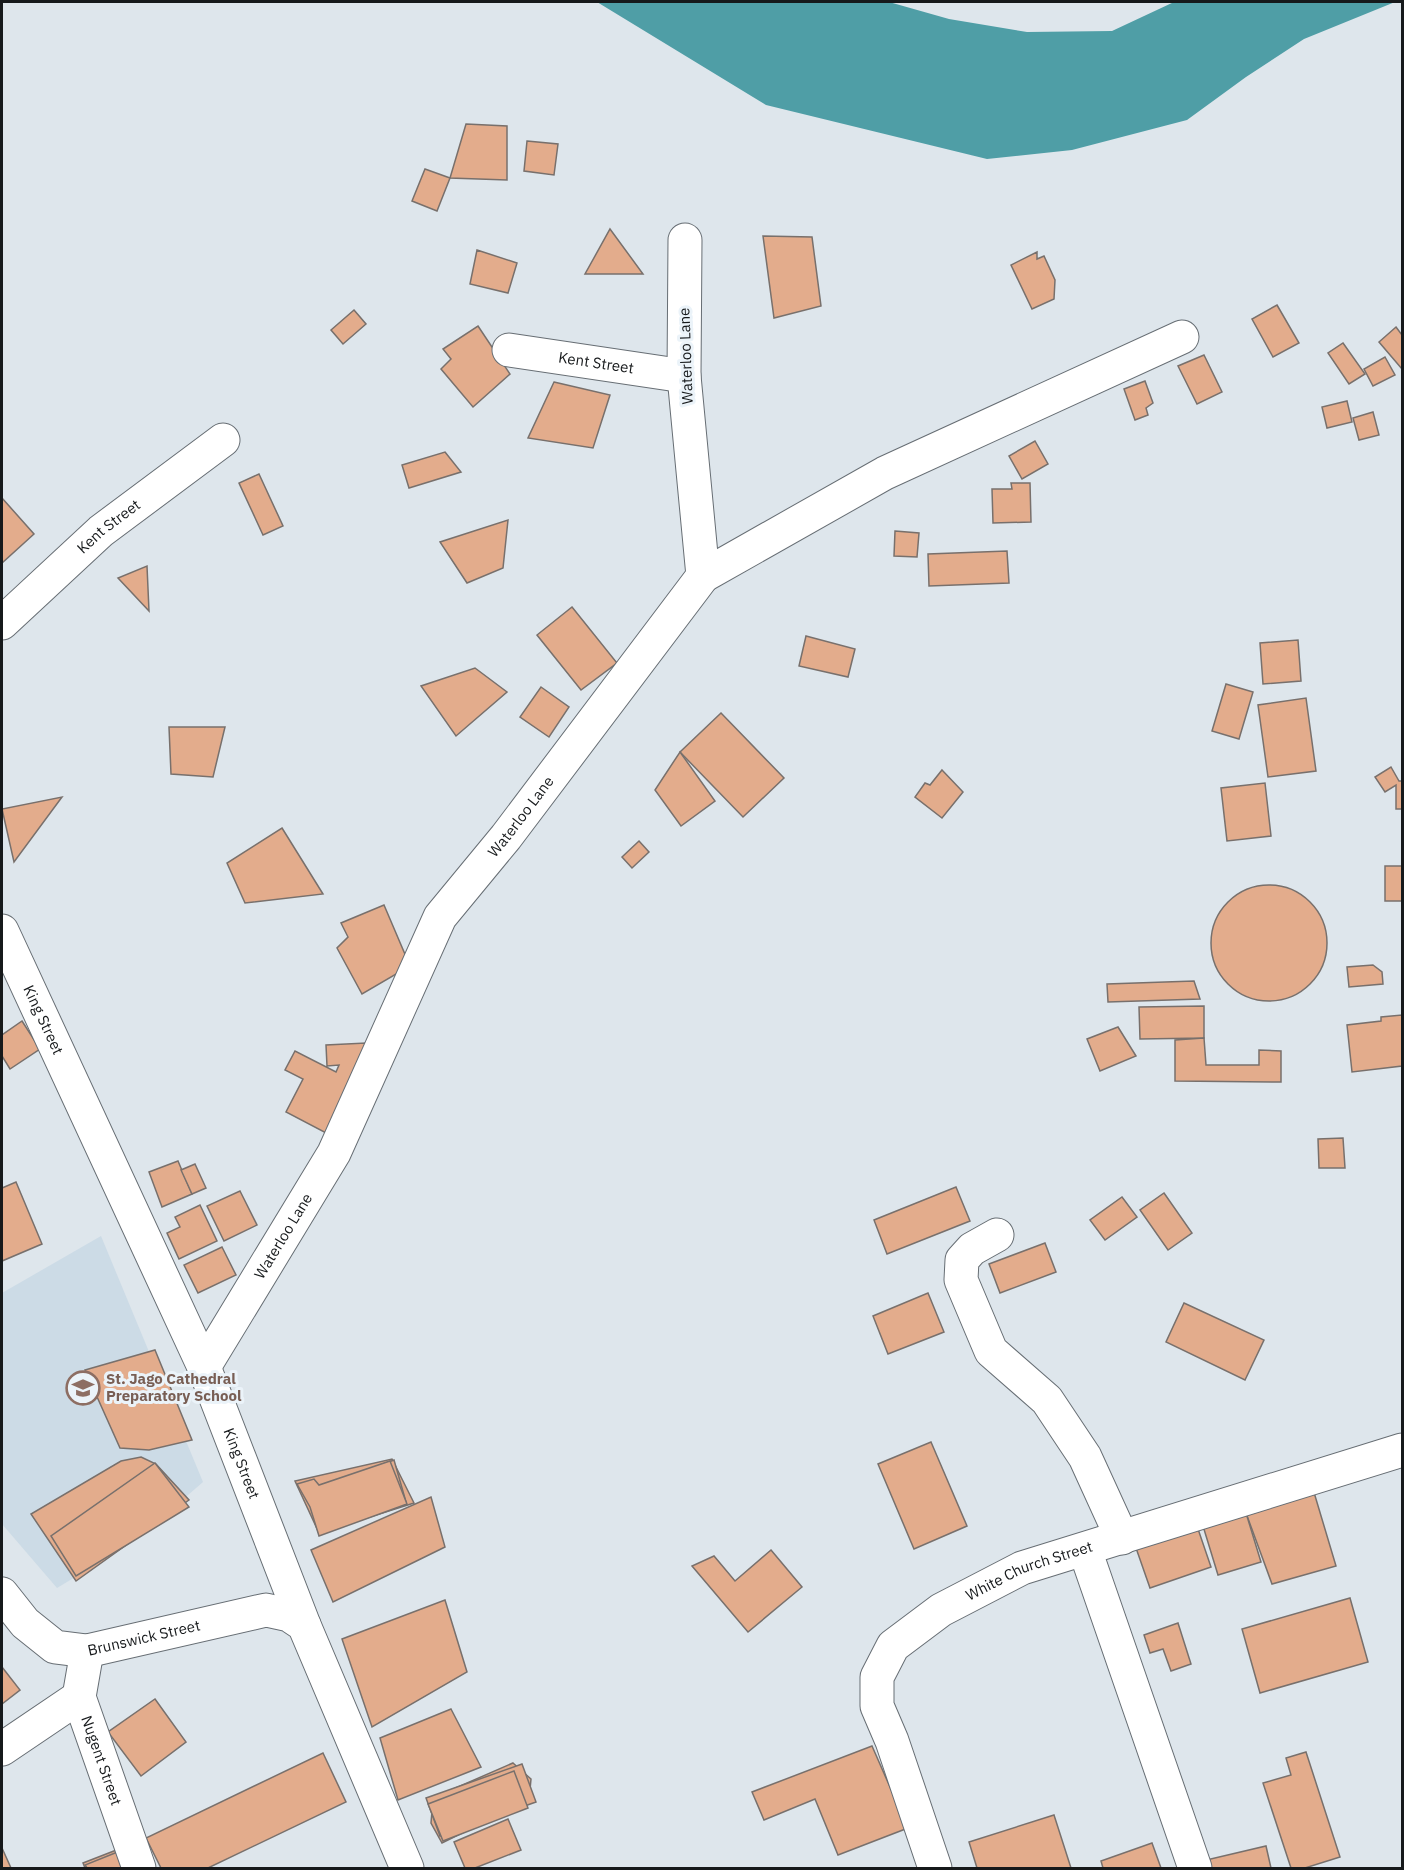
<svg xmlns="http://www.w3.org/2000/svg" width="1404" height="1870" font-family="'IBM Plex Sans',sans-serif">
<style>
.built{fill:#ccdbe6}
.water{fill:#4f9ea6}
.building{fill:#e3ac8c;stroke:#78706c;stroke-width:1.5}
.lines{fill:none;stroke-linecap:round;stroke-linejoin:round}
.street-casing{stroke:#676e74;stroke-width:35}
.secondary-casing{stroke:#676e74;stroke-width:35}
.street{stroke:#fff;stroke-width:33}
.secondary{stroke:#fff;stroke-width:33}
.labels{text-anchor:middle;stroke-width:6;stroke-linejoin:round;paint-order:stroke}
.street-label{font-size:15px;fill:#16191b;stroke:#ebf3f9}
.education-label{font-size:15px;font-weight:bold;fill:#785e54;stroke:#ebf3f9;text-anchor:start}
</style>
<rect width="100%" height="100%" fill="#dee6ec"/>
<!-- built -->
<path class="built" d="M101,1236L203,1482L135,1541L57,1588L2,1524V1293Z"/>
<!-- water -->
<path class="water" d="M597,2H889L949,19L1027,32L1112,31L1174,2H1395L1304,39L1246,77L1187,120L1072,150L987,159L766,105Z"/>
<!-- building -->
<g class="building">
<path d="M466,124L507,126V180L450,178Z"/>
<path d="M527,141L558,144L554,175L524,171Z"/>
<path d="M425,169L450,178L437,211L412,201Z"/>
<path d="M610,229L643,274H585Z"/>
<path d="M763,236L812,237L821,306L774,318Z"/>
<path d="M477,250L517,263L508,293L470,284Z"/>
<path d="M1037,252V259L1044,256L1055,280L1054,299L1032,309L1011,265Z"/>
<path d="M1277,305L1299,343L1273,357L1252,319Z"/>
<path d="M354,310L366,324L343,344L331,330Z"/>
<path d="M478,326L510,374L473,407L441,369L451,359L443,349Z"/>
<path d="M1396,327L1402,335V369L1379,342Z"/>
<path d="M1343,343L1365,374L1349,384L1328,353Z"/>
<path d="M1204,355L1222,392L1197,404L1178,366Z"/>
<path d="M1385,357L1395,375L1373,386L1364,369Z"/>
<path d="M1145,381L1153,403L1146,408L1148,415L1135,420L1124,389Z"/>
<path d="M554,382L610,395L593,448L528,438Z"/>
<path d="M1347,401L1352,422L1327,428L1322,407Z"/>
<path d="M1373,412L1379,435L1359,440L1353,418Z"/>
<path d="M1035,441L1048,464L1022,479L1009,456Z"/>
<path d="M445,452L461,472L409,488L402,465Z"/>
<path d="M259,474L283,526L263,535L239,483Z"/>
<path d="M1011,483H1030L1031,522L993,523L992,489H1012Z"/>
<path d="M2,498L34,534L2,563Z"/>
<path d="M508,520L503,568L467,583L440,542Z"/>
<path d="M895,531L919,533L917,557L894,556Z"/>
<path d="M1007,551L1009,583L929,586L928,554Z"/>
<path d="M147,566L149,611L118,578Z"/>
<path d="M572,607L617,663L581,690L537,635Z"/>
<path d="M806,636L855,649L848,677L799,666Z"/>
<path d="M1298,640L1301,681L1263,684L1260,643Z"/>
<path d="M475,668L507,692L456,736L421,686Z"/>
<path d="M1226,684L1253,692L1239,739L1212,731Z"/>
<path d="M541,687L569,707L549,737L520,717Z"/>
<path d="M1306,698L1316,771L1268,777L1258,705Z"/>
<path d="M721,713L784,778L743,817L680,752Z"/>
<path d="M169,727H225L213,777L171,774Z"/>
<path d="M680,752L715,801L681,826L655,790Z"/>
<path d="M1391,767L1399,781H1402V809H1396V785L1385,792L1375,777Z"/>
<path d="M942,770L963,792L942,818L915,797L925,783L930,785Z"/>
<path d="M1265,783L1271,836L1227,841L1221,788Z"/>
<path d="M62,797L14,862L2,809Z"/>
<path d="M282,828L323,894L245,903L227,863Z"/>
<path d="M639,841L649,852L632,868L622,857Z"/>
<rect x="1385" y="866" width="17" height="35"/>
<circle cx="1269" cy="943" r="58"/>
<path d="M384,905L410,966L362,994L337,948L348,937L341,923Z"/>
<path d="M1373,965L1382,972L1383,984L1349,987L1347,967Z"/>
<path d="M1194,981L1200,999L1108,1002L1107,984Z"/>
<path d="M1204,1006V1038L1140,1039L1139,1007Z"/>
<path d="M1402,1015V1066L1352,1072L1347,1025L1381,1021V1017Z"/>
<path d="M22,1021L40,1049L10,1069L2,1056V1035Z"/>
<path d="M1118,1027L1136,1056L1100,1071L1087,1039Z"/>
<path d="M1204,1038L1206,1065H1259V1050L1281,1051V1082L1175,1081V1040Z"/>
<path d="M366,1043L328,1134L286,1112L303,1079L285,1070L295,1051L336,1072L339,1065L327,1066L326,1045Z"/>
<path d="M1343,1138L1345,1168H1319L1318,1139Z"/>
<path d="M178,1161L192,1194L162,1207L149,1172Z"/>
<path d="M195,1164L206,1188L192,1194L181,1170Z"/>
<path d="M16,1182L42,1244L2,1261V1188Z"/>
<path d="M956,1187L970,1221L887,1254L874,1220Z"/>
<path d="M240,1191L257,1225L224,1241L207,1206Z"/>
<path d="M1164,1193L1192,1233L1168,1250L1140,1210Z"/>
<path d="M1122,1197L1137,1217L1105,1240L1090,1220Z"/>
<path d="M200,1205L217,1241L179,1259L167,1233L180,1227L175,1217Z"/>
<path d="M1045,1243L1056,1272L1000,1293L989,1264Z"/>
<path d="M222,1247L236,1275L198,1293L184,1265Z"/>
<path d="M928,1293L944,1332L888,1354L873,1316Z"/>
<path d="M1184,1303L1264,1340L1245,1380L1166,1342Z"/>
<path d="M155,1350L192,1440L149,1450L120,1448L85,1370Z"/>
<path d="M931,1442L967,1526L914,1549L878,1464Z"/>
<path d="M141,1457L156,1464L189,1500L76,1581L31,1514L121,1461Z"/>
<path d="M392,1459L414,1503L319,1533L295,1481Z"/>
<path d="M394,1460L406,1502L385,1507L367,1470Z"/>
<path d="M390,1461L407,1504L319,1536L310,1507L297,1484L314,1479L319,1485Z"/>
<path d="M155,1463L189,1507L76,1576L51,1536Z"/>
<path d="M1313,1489L1336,1566L1272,1584L1246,1513Z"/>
<path d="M431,1497L445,1547L333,1602L311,1550Z"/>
<path d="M1246,1513L1261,1562L1218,1575L1203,1526Z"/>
<path d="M1197,1526L1211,1567L1150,1588L1136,1548Z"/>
<path d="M771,1550L802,1587L748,1632L692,1566L714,1556L735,1581Z"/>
<path d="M1350,1598L1368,1662L1260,1693L1242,1629Z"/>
<path d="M445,1600L467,1672L372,1727L342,1639Z"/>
<path d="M1178,1623L1191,1664L1171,1671L1163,1649L1150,1653L1144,1635Z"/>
<path d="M2,1667L20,1690L2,1704Z"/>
<path d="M155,1699L186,1742L141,1776L108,1732Z"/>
<path d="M451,1709L481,1767L398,1800L380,1738Z"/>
<path d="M872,1746L908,1828L838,1855L815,1799L764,1820L752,1792Z"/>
<path d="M1306,1752L1340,1857L1305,1868H1291L1263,1783L1291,1775L1286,1758Z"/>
<path d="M323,1753L346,1802L208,1868H161L146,1838Z"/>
<path d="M513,1763L531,1779L529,1800L442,1843L431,1823L432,1811L428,1800Z"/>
<path d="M522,1764L536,1802L440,1836L426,1798Z"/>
<path d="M514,1771L528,1808L443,1841L428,1804Z"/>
<path d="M1054,1815L1071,1868H977L969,1842Z"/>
<path d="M508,1819L521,1850L475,1868H465L454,1842Z"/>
<path d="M1152,1843L1161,1868H1103L1101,1861Z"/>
<path d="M1266,1846L1271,1868H1204L1202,1861Z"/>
<path d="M2,1848L11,1868H2Z"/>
<path d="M119,1849L127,1868H85L83,1863Z"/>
<path d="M120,1851L131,1868H87L85,1865Z"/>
</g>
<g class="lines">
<defs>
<g id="street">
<path id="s1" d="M509,350L684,376"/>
<path d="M703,576L885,473L1182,337"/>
<path id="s2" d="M2,623L101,531L223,440"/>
<path id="s3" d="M2,931L204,1367L304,1625"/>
<path d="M997,1235L972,1249L962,1260L961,1280L991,1351L1047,1400L1085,1457L1122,1538"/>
<path id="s4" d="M204,1367L334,1153L440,917L506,837L703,576L684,376L685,240"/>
<path d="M1085,1550L1195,1868"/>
<path id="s5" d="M87,1651L79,1697L139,1868"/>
<path d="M2,1749L79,1697"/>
<path id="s6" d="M935,1868L892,1741L877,1706V1677L893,1646L941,1610L1022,1568L1402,1450"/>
</g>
<g id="secondary">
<path id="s7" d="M2,1594L25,1623L55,1647L87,1651L266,1610L289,1615L304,1625L407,1868"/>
</g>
</defs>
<!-- street casing -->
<use href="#street" class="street-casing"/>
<!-- secondary casing -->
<use href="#secondary" class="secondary-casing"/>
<!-- street -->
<use href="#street" class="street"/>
<!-- secondary -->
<use href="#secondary" class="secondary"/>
</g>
<!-- icons -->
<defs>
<symbol id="school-ring" viewBox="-11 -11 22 22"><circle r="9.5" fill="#ebf3f9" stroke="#8d6e63" stroke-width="1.5"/><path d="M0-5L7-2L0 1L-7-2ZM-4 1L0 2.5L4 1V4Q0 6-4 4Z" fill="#8d6e63"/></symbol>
</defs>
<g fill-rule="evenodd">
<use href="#school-ring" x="64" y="1369" width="38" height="38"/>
</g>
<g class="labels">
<!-- street labels -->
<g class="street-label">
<text transform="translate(686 356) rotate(-92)" y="5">Waterloo Lane</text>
<text dy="5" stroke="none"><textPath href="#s1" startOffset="88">Kent Street</textPath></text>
<text dy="5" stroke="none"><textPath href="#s2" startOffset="144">Kent Street</textPath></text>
<text dy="5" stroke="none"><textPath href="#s4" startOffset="638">Waterloo Lane</textPath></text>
<text dy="5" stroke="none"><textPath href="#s3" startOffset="98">King Street</textPath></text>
<text dy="5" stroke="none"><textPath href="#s4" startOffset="153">Waterloo Lane</textPath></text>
<text dy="5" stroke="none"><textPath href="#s3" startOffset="584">King Street</textPath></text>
<text dy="5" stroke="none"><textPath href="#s6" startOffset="393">White Church Street</textPath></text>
<text dy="5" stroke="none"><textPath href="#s7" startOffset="166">Brunswick Street</textPath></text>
<text dy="5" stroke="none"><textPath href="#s5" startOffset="114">Nugent Street</textPath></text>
</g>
<!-- education labels -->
<g class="education-label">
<text x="106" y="1384">St. Jago Cathedral<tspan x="106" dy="17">Preparatory School</tspan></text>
</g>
</g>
<!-- border -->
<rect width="1404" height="1870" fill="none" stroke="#16191b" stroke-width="6"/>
</svg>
